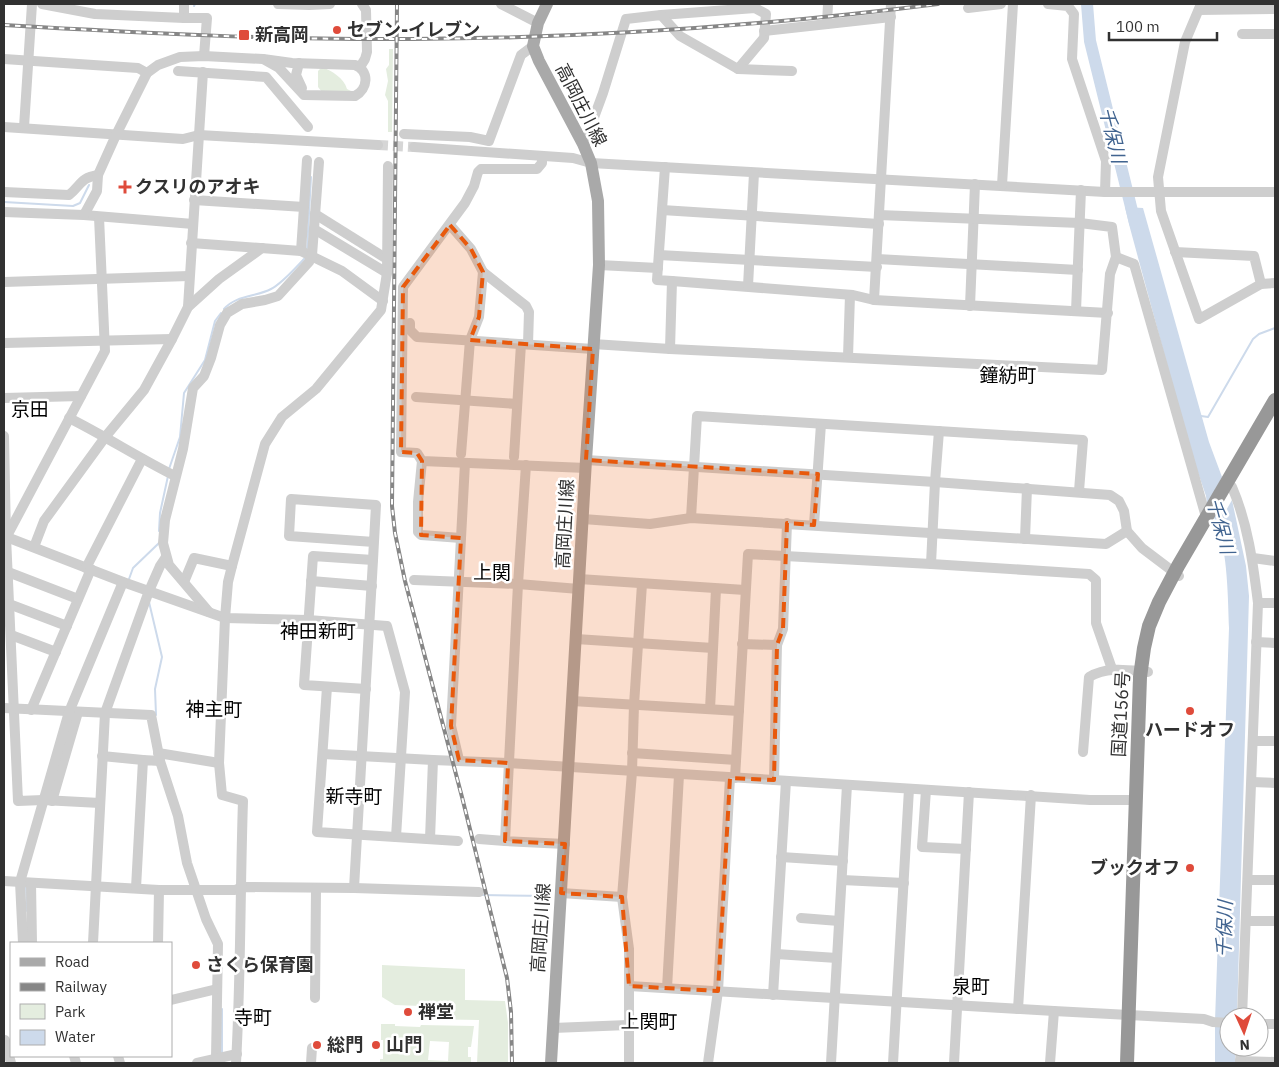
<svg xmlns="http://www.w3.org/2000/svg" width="1279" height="1067" font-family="'IBM Plex Sans','Noto Sans JP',sans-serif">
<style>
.green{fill:#e4eddf;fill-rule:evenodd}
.water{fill:#cddaeb}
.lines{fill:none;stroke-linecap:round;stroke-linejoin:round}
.stream{stroke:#cddaeb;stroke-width:2}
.river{stroke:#cddaeb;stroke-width:12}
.minor-tunnel{stroke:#d6d6d6;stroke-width:10;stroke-dasharray:10 5;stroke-linecap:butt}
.minor{stroke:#cecece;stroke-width:10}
.major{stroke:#a9a9a9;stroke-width:12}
.highway{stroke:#989898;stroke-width:14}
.rail-casing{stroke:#868686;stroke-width:4}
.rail{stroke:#fff;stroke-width:2;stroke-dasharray:5.5;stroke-linecap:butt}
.marked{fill:#e8590c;fill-opacity:0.2;stroke:#e8590c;stroke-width:4;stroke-dasharray:10 6;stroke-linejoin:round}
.poi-dot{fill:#df4b3b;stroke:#fff;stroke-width:2}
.labels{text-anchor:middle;stroke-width:5;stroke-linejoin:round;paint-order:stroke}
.poi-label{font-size:18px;font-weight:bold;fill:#313131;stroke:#fff;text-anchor:start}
.street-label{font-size:18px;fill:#313131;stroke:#fff}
.water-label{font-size:19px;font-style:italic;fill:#416490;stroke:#fff}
.neighbourhood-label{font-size:19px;fill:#000;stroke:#fff}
</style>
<rect width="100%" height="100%" fill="#fff"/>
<!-- green -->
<g class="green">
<path d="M389,49H393L392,132H388V101L385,95L388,81L386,69L389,65Z"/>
<path d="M322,67C332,71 344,78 347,89L353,92H322L318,87V71Z"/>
<path d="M382,965L465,969V1000L505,1001L508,1023V1063H477L479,1020L421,1019V1006L395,1005L382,997Z"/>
<path d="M381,1024H395V1026L420,1027L421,1025L474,1026L471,1047H468V1057H471V1063H380V1059H383V1040H381ZM430,1041L449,1042L448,1061L428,1060Z"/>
</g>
<!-- water -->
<g class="water">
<path d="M1125,207L1143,208L1209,442L1222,477L1207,504L1206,496L1190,449L1130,228Z"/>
<path d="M1232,500L1246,566L1249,596L1237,1017H1229V1021H1215L1229,628C1228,605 1228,545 1216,528Z"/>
<path d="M1215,1024L1229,1025V1047H1236L1235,1063H1215Z"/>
</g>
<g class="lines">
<!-- stream -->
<g class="stream">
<path d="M194,6L195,4"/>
<path d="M4,202L73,206L80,203L89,185"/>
<path d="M307,250L311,177"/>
<path d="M224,309C236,295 256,297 271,289C283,283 297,266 306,257"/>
<path d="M1201,416L1208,417L1253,339L1259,334L1275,328"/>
<path d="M169,469L180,437L184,393L205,360L215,321L221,313"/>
<path d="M159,531L160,513L168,476"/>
<path d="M129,579L133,568L159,543"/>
<path d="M149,602L162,657L155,689L156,715"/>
<path d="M26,886L27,911"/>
<path d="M482,895L550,896"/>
<path d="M222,1009V1055"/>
</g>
<!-- river -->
<g class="river">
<path d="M1087,4L1090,41L1135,223"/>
<path d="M1213,495L1226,535"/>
</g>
<!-- minor-tunnel -->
<path class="minor-tunnel" d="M378,145L414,147"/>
<!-- minor -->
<g class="minor">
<path d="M42,4L95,14L184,18V4"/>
<path d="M278,4L309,5L330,4"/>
<path d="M501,4L538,23"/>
<path d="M1048,4L1068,6L1074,14L1072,59L1106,161L1105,192"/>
<path d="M1201,4L1185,42L1158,177L1161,211L1199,319L1261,284L1275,283"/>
<path d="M968,8L1001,4"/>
<path d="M1199,10L1275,9"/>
<path d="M661,15L755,8L766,14L764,38L738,69"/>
<path d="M184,18H207L204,56"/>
<path d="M827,24L828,4"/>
<path d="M764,31L891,17"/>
<path d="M1242,34H1275"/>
<path d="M4,59L138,68L147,73"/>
<path d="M263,59L292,63L355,65C370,71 368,89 355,96L304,95L279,68Z"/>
<path d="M299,63L296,75L302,88"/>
<path d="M360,67L365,59L367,52L366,10L362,4"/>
<path d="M178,71L266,77L308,127"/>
<path d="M4,127L183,139L199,135L378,145"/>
<path d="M24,127L32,4"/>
<path d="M404,134L470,137L489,141L521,55L533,46"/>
<path d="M583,144L589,139V131L603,93L626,19L661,15L680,36L738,69L792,71"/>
<path d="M414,147L573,158L591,163L1105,192H1275"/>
<path d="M542,156V163L537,169H481L478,172L474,186L465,203L403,287L401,452L417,453L422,461L586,468"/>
<path d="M665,167L657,280L672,281L670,349"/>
<path d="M1002,185L1013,4"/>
<path d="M4,192L69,195C82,184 80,178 98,175"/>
<path d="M194,200L304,207L301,251"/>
<path d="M304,207L307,160"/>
<path d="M662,210L879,224"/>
<path d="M4,212L84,215L193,224"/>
<path d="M315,214L387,259"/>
<path d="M84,215L97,191L98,175L116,135L147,73L158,65L180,57L204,56L263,59"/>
<path d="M450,225L471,249L483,272L526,306L529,312L528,344"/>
<path d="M314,229L387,273"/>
<path d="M191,243L301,251L342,271L383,301"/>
<path d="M1175,252L1254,256L1261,284"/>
<path d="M659,255L877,267"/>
<path d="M1116,257L1134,264L1206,517"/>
<path d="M877,259L1078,270"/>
<path d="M599,265L658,268"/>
<path d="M672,281L853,295L874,300L1108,313"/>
<path d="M4,282L189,276"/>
<path d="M748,286L754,173"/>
<path d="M874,300L891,4"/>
<path d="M970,306L975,184"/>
<path d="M188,307L203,72"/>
<path d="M1076,311L1081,190"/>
<path d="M410,323V330L417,337L593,349"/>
<path d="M4,343L172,339"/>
<path d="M593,344L670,349L1102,370L1110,274L1116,257L1112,227L1080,223L879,215"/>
<path d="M848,357L850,295"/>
<path d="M416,397L517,404"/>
<path d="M4,398L81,396"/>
<path d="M69,418C105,436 139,458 175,476"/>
<path d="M4,436L6,537L18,801L43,800L100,803"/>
<path d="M461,454L470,340L479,317L483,272"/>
<path d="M514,457L521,344"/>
<path d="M586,460L935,482L1110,495L1119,501L1124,511L1127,531L1142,548L1179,576"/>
<path d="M422,461L418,502V532L421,535L461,538"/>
<path d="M526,465L518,584L505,841L565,844"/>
<path d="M1232,487C1248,524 1253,563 1258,603L1242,1017"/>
<path d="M691,518L697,416L1083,440L1079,491"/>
<path d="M583,519L650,524L691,518L1106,544L1127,531"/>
<path d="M814,525L821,424"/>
<path d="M4,536L123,582L225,618L308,620L387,626L405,692L396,837"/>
<path d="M7,536L105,351L99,217"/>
<path d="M1025,539L1027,488"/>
<path d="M34,547L44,521L106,436L144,390L172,339L188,307L219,279L262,248"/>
<path d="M1253,558L1275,561"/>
<path d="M931,564L935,482L939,431"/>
<path d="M86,568L142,459"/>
<path d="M8,572L78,599"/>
<path d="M579,579L745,590"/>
<path d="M414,580L518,584L579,589"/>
<path d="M311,581L372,586"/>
<path d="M184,582L194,558L232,566"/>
<path d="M1258,603H1275"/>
<path d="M9,604L67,626"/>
<path d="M209,612L169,565L163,543L165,520L183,449L193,388L204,376L211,358L220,325L227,313L242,304L265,300L278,296L309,262L312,255L319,162"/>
<path d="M11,635L56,652"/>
<path d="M576,639L713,648"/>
<path d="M1256,642L1275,643"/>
<path d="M742,644L777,645"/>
<path d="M327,687L317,832L458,841"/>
<path d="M366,689L304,685L313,556L373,560"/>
<path d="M572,701L739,711"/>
<path d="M4,708L151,715L160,761L178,816L187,863L206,919L218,944L216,1058"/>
<path d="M710,709L716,589"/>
<path d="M31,710L91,569"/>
<path d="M1253,741H1275"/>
<path d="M1083,752L1089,677C1108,666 1127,670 1148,672"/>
<path d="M158,753L219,763"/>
<path d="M632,753L736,760"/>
<path d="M323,754L433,760L430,839"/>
<path d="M102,756L143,760"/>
<path d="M433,760L508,763L1090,800H1136"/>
<path d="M459,760L451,726L465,463"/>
<path d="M735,778L748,554L931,564L1089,574L1096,580V623L1112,669"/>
<path d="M774,780L777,645L783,629L787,523"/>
<path d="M1252,782L1275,783"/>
<path d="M926,790L922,847L966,849"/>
<path d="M52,801L78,712"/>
<path d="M479,839L505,841"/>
<path d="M781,857L843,861"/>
<path d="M842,880L904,883"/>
<path d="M1248,880H1275"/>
<path d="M4,881L159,890H235L242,887L354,888L479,892"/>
<path d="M31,883L32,943"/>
<path d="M136,888L143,760L160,761"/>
<path d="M354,888L373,560L376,505L291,499L289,536L374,542"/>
<path d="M561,893L622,897"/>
<path d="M801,918L839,921"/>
<path d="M1246,921H1275"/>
<path d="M23,943L20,882L69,712L123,582"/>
<path d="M93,943L105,713L149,591L160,566L166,557"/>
<path d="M158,943L159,890"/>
<path d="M776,954L837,958"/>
<path d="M629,986L1054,1011L1204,1019L1213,1022L1229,1023"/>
<path d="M667,988L679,775"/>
<path d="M773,995L786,781"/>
<path d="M315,998L316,888"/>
<path d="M171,1000L217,989"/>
<path d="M1018,1009L1031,795"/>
<path d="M1259,1024H1275"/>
<path d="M553,1028L628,1025"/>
<path d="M5,1040L11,1063"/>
<path d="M74,1056L76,1063"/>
<path d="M118,1056L120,1063"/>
<path d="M1240,1061L1275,1062"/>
<path d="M197,1063L237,1054"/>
<path d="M236,1063C241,976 240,889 243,801L222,795L219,763L225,618L228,582L232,566L265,444L282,417L316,389L381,310L387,273L388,166"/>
<path d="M311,1063L312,1048"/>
<path d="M629,1063V949L622,897L632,772L634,705L642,584"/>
<path d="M708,1063L718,991L730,778"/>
<path d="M831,1063L847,785"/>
<path d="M893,1063L909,789"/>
<path d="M954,1063L969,792"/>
<path d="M1050,1063L1054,1011"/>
<path d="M1240,1063L1241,1047"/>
</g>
<!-- major -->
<path class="major" d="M547,4L538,23L533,46L539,61L583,144L591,163L598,201L599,265L586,460L551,1063"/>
<!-- highway -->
<path class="highway" d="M1127,1063L1140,677L1144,648L1149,626L1159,602L1178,566L1275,400"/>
<defs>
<g id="rail">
<path d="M397,4L392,506L395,533L405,581L462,797L507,978L511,1012L512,1063"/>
<path d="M4,25C140,33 276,40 413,39C588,38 764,26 938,4"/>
</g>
</defs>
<!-- rail casing -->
<use href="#rail" class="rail-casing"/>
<!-- rail -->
<use href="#rail" class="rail"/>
</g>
<!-- marked area -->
<path class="marked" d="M450,225L471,249L483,272L479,317L470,340L593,349L586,460L818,474L814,525L787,523L783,629L777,645L774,780L730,778L718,991L629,986L622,897L561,893L565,844L505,841L508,763L459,760L451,726L461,538L421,535L422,461L417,453L401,452L403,287Z"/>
<!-- markers -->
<g class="poi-dot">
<circle cx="337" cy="30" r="5"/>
<rect x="238" y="29" width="12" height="12" rx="2.5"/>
<path d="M122.5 179.5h5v5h5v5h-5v5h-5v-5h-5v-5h5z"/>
<circle cx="1190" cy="711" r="5"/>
<circle cx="1190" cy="868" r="5"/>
<circle cx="196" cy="965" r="5"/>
<circle cx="408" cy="1012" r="5"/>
<circle cx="317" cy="1045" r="5"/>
<circle cx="376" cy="1045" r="5"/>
</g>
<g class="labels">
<!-- poi labels -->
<g class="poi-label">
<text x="347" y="36">セブン-イレブン</text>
<text x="255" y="41">新高岡</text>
<text x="135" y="193">クスリのアオキ</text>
<text x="1190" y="736" text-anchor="middle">ハードオフ</text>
<text x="1180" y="874" text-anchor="end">ブックオフ</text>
<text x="206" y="971">さくら保育園</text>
<text x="418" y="1018">禅堂</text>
<text x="327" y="1051">総門</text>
<text x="386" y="1051">山門</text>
</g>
<!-- street labels -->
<g class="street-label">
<text transform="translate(581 105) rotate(63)" y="6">高岡庄川線</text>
<text transform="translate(565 524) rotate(-87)" y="6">高岡庄川線</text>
<text transform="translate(1121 714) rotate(-87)" y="6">国道156号</text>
<text transform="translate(541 928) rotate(-86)" y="6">高岡庄川線</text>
</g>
<!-- water labels -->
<g class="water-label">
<text transform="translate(1113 135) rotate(76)" y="7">千保川</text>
<text transform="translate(1221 526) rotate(75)" y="7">千保川</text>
<text transform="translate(1224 929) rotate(-88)" y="7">千保川</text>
</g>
<!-- neighbourhood labels -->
<g class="neighbourhood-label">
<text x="1008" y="382">鐘紡町</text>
<text x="30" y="416">京田</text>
<text x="492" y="579">上関</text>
<text x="318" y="638">神田新町</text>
<text x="214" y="716">神主町</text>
<text x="354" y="803">新寺町</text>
<text x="971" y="993">泉町</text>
<text x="253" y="1024">寺町</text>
<text x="649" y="1028">上関町</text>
</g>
</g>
<!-- border -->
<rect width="1279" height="1067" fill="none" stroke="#313131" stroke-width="10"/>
<!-- legend -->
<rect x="10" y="942" width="162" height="115" fill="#ffffff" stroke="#adadad"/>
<rect x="20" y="958" width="25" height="8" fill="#a9a9a9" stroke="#adadad"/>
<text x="55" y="967" font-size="15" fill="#313131">Road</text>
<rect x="20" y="983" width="25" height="8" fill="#868686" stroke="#adadad"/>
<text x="55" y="992" font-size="15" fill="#313131">Railway</text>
<rect x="20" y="1004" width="25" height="15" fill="#e4eddf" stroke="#adadad"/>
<text x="55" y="1017" font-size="15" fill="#313131">Park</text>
<rect x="20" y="1030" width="25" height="15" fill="#cddaeb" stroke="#adadad"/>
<text x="55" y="1042" font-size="15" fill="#313131">Water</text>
<!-- north arrow -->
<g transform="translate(1244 1032) rotate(177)"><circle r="24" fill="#ffffff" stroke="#adadad"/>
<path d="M0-4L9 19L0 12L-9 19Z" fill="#df4b3b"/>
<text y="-8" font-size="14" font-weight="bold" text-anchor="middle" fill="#313131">N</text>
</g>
<!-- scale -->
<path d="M1109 32v8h108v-8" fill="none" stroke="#313131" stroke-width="2.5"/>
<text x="1116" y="32" font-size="15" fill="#313131" stroke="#ffffff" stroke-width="4" paint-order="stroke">100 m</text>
</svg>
